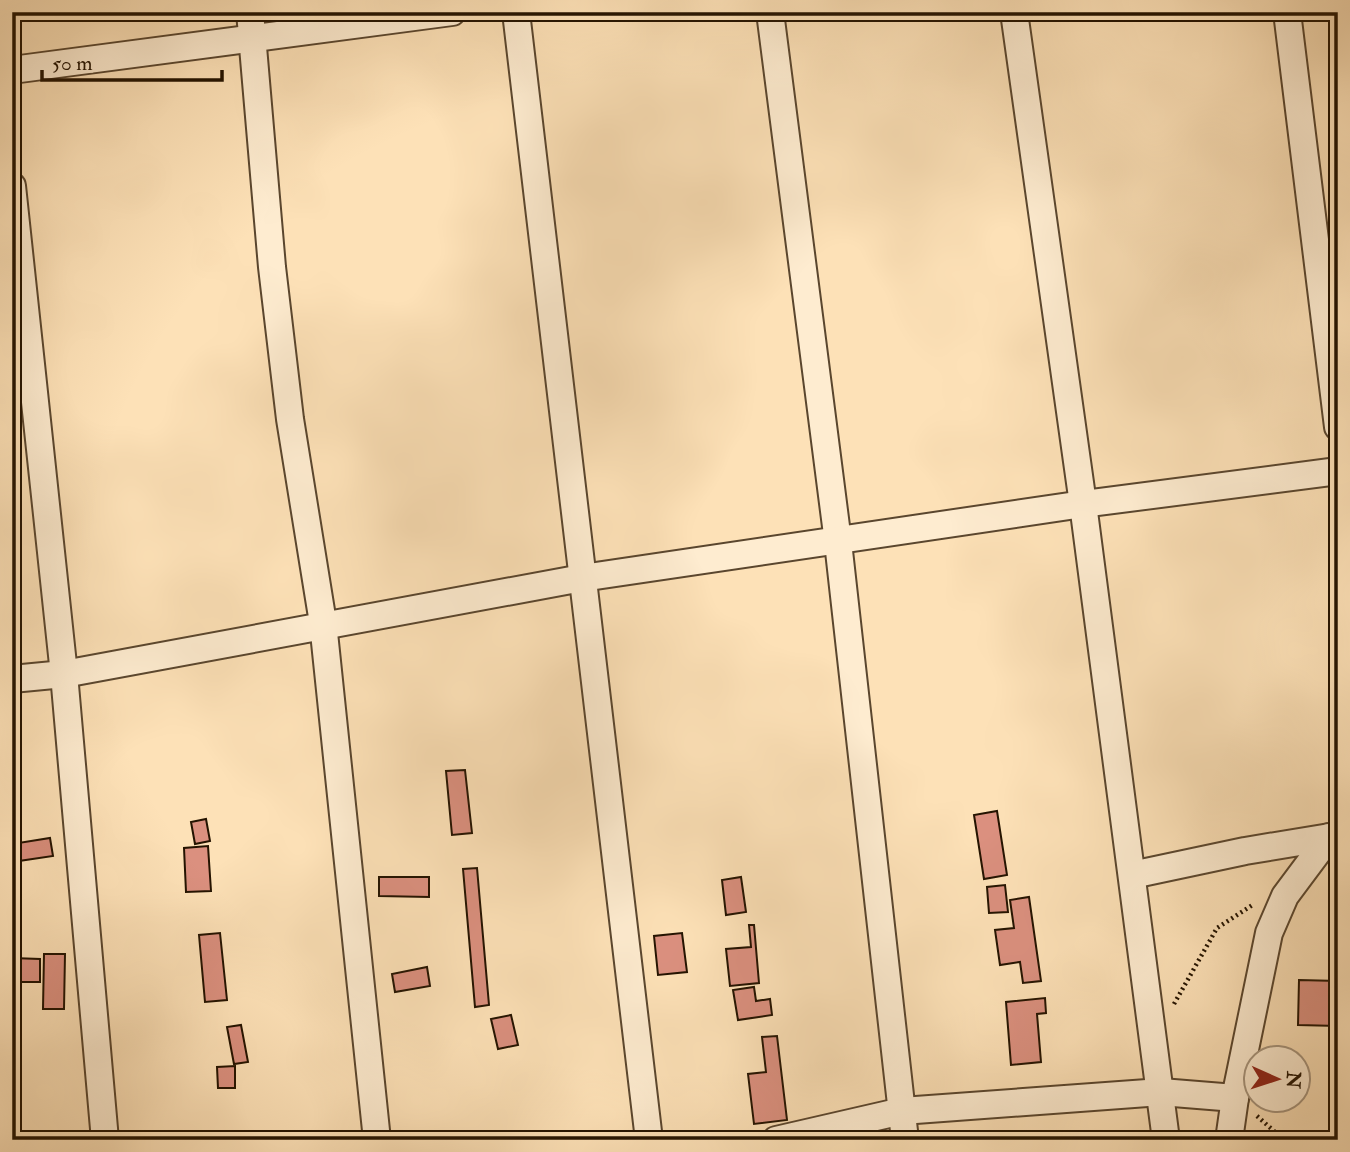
<svg xmlns="http://www.w3.org/2000/svg" width="1350" height="1152" font-family="'IM FELL Double Pica',serif">
<style>
.building{fill:#db907f;stroke:#241300;stroke-width:2}
.lines{fill:none;stroke-linecap:round;stroke-linejoin:round}
.street-casing{stroke:#5a462e;stroke-width:30}
.path{stroke:#241300;stroke-width:4.5;stroke-dasharray:2 3.5;stroke-linecap:butt}
.street{stroke:#feecd0;stroke-width:26}
</style>
<rect width="100%" height="100%" fill="#fde1b7"/>
<filter id="stains"><feTurbulence type="fractalNoise" baseFrequency=".00286" numOctaves="4"/><feColorMatrix values="0 0 0 0 .2 0 0 0 0 .09 0 0 0 0 .02 0 0 0 .5 -.17"/></filter>
<radialGradient id="worn" r=".72"><stop offset=".6" stop-color="#630" stop-opacity="0"/><stop offset="1" stop-color="#630" stop-opacity=".3"/></radialGradient>
<!-- building -->
<g class="building">
<path d="M465,770L472,833L452,835L446,771Z"/>
<path d="M997,811L1007,875L984,879L974,815Z"/>
<path d="M206,819L210,841L195,844L191,822Z"/>
<path d="M50,838L53,856L12,862V844Z"/>
<path d="M208,846L211,891L186,892L184,848Z"/>
<path d="M477,868L489,1005L475,1007L463,869Z"/>
<path d="M379,877H429V897L379,896Z"/>
<path d="M741,877L746,912L726,915L722,880Z"/>
<path d="M1005,885L1008,912L989,913L987,887Z"/>
<path d="M1029,897L1041,981L1023,983L1020,962L1000,965L995,930L1014,928L1010,900Z"/>
<path d="M749,925H754L759,983L730,986L726,949L751,947Z"/>
<path d="M220,933L227,1000L205,1002L199,935Z"/>
<path d="M682,933L687,972L658,975L654,936Z"/>
<path d="M44,954H65L64,1009H43Z"/>
<path d="M12,958L40,959V982H12Z"/>
<path d="M427,967L430,986L395,992L392,974Z"/>
<path d="M1299,980L1338,981V1026L1298,1025Z"/>
<path d="M754,987L756,1001L770,999L772,1015L738,1020L733,990Z"/>
<path d="M1045,998L1046,1013L1037,1014L1041,1062L1011,1065L1006,1002Z"/>
<path d="M511,1015L518,1045L498,1049L491,1019Z"/>
<path d="M241,1025L248,1062L234,1064L227,1027Z"/>
<path d="M777,1036L787,1120L754,1124L748,1074L766,1072L762,1037Z"/>
<path d="M235,1066V1088H218L217,1067Z"/>
</g>
<g class="lines">
<defs>
<g id="street">
<path d="M250,12L272,267L290,419L323,623L377,1140"/>
<path d="M516,12L649,1140"/>
<path d="M770,12L838,542L905,1140"/>
<path d="M1014,12L1083,504L1166,1140"/>
<path d="M1287,12L1338,427"/>
<path d="M12,70L452,12"/>
<path d="M12,186L64,674L105,1140"/>
<path d="M12,679L64,674L582,578L1083,504L1338,471"/>
<path d="M1132,875L1245,851L1336,836"/>
<path d="M776,1140L902,1111L1161,1092L1235,1098"/>
<path d="M1229,1140L1235,1098L1269,933L1285,896L1329,837"/>
</g>
</defs>
<!-- street casing -->
<use href="#street" class="street-casing"/>
<!-- path -->
<g class="path">
<path d="M1174,1004L1217,928L1254,904"/>
<path d="M1257,1116L1284,1140"/>
</g>
<!-- street -->
<use href="#street" class="street"/>
</g>
<!-- margin -->
<rect width="1350" height="1152" fill="none" stroke="#fde1b7" stroke-width="42"/>
<rect x="14" y="14" width="1322" height="1124" fill="none" stroke="#241300" stroke-width="3.5"/>
<rect x="21" y="21" width="1308" height="1110" fill="none" stroke="#241300" stroke-width="2"/>
<!-- north arrow -->
<g transform="translate(1277 1079) rotate(93)"><circle r="33" fill="#feecd0" stroke="#a7957d" stroke-width="2"/>
<path d="M0-5L12 26L0 18L-12 26Z" fill="#8f2418"/>
<text y="-10" font-size="19" font-weight="bold" text-anchor="middle" fill="#241300">N</text>
</g>
<!-- scale -->
<path d="M42 70v10h180v-10" fill="none" stroke="#241300" stroke-width="3.5"/>
<text x="52" y="70" font-size="21" fill="#241300" stroke="#feecd0" stroke-width="5" paint-order="stroke">50 m</text>
<rect width="100%" height="100%" filter="url(#stains)"/>
<rect width="100%" height="100%" fill="url(#worn)"/>
</svg>
